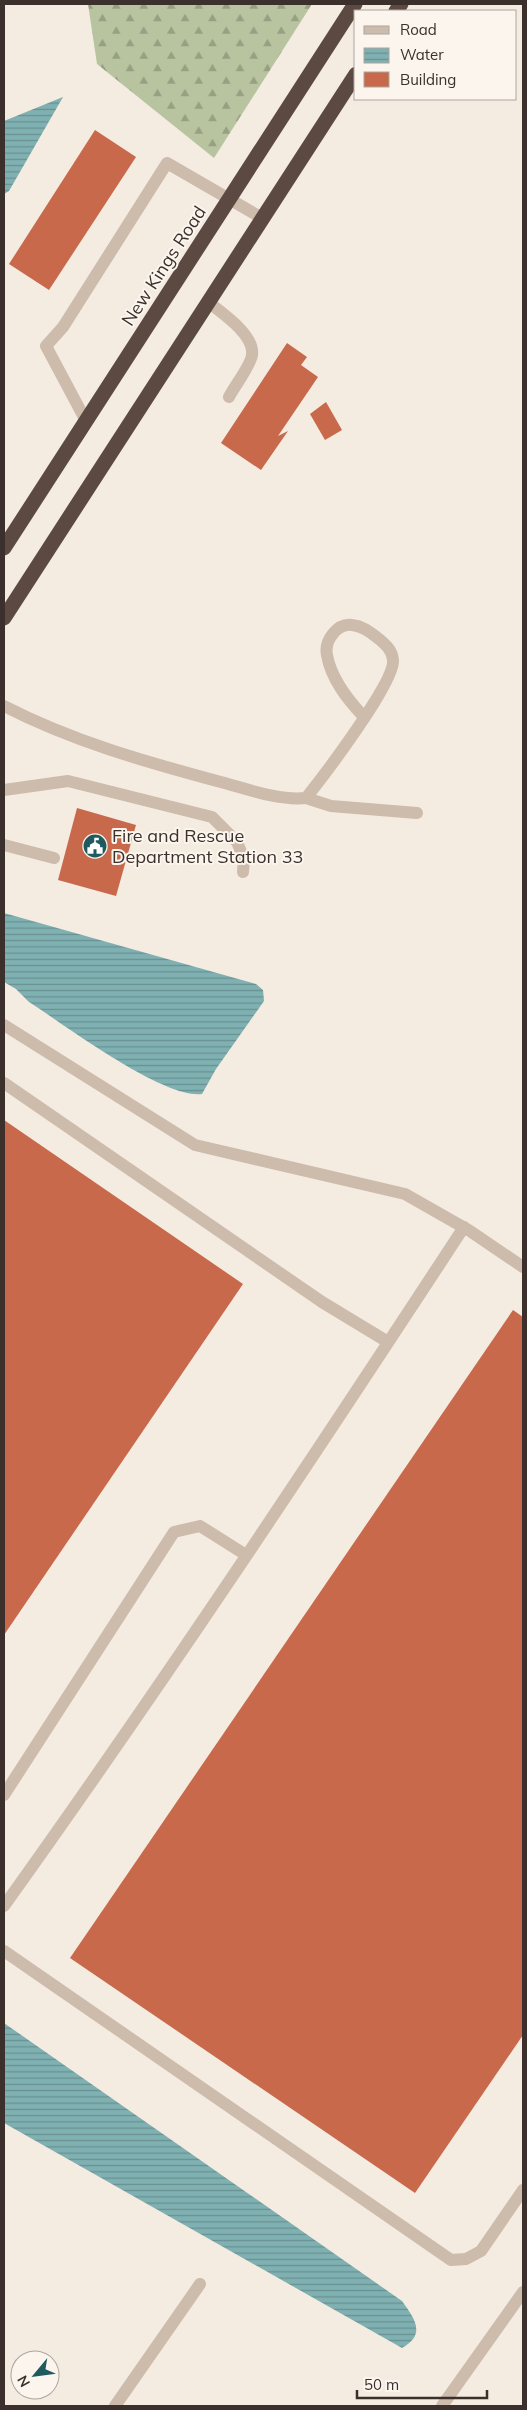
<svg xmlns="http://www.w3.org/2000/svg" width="527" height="2410" font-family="Mulish,sans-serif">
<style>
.forest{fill:url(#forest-firs)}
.water{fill:url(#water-rules)}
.building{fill:#c8694b}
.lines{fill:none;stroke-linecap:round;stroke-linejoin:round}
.minor{stroke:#cdbbac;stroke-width:12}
.highway{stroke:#5c4a42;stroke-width:15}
.labels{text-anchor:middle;stroke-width:4;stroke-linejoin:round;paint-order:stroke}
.street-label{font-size:18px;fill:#3b302b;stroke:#fbf5ee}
.poi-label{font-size:18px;fill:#3b302b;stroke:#fbf5ee;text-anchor:start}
</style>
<defs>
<pattern id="forest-firs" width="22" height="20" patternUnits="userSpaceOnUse" patternTransform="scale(1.25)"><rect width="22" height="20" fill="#b8c4a0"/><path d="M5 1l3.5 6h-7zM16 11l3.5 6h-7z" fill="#97a083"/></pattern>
<pattern id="water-rules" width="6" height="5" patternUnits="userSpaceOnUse" patternTransform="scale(1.25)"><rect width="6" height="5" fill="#7fb0b2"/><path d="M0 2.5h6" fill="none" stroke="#699091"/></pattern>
</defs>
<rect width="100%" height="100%" fill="#f4ebe1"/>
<!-- forest -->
<path class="forest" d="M88,4H312L214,158L97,64Z"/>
<!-- water -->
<g class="water">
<path d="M63,97L9,191L4,194V121Z"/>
<path d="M4,913L256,984L263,990L264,1001L216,1069L202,1094C163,1099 65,1025 29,1002L16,989L4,982Z"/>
<path d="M4,2023L402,2301C414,2318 427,2334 402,2348L4,2123Z"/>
</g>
<!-- building -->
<g class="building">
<path d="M95,130L136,157L49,290L9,264Z"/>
<path d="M287,343L307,357L301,365L318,377L278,436L288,431L261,470L221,443Z"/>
<path d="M326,402L342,430L325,440L310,414Z"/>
<path d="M77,808L136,825L116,896L58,880Z"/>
<path d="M4,1120L243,1284L4,1635Z"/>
<path d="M513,1310L523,1317V2035L415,2193L70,1958Z"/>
</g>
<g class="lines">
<!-- minor -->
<g class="minor">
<path d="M208,302C222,313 255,335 252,355C251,365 234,387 229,397"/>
<path d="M86,421L46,346L63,327L167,163L262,218"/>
<path d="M4,706C72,741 143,761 217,781C245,788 277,801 306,798C322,778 396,681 393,660C392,650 386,645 379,639C371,633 363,626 352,625C337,623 324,641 327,655C331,679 348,700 364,717"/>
<path d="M4,790L68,781L212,817L237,842L244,859L243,872"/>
<path d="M306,798L331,806L417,813"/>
<path d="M4,845L54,858"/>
<path d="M4,1025L195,1145L405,1194L470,1231L523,1267"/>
<path d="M4,1083L322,1302L388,1342"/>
<path d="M4,1795L174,1532L200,1526L246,1555"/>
<path d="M4,1906C163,1684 314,1456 464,1227"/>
<path d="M4,1951L451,2260L466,2259L481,2251L523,2190"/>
<path d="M115,2406L200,2284"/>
<path d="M442,2406L523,2292"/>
</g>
<!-- highway -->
<g class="highway">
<path d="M396,11L401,4"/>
<path d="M4,548L355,4"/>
<path d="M4,618L356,74"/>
</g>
</g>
<!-- icons -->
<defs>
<symbol id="civic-disc" viewBox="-11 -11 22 22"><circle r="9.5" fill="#1f5a5e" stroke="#fbf5ee"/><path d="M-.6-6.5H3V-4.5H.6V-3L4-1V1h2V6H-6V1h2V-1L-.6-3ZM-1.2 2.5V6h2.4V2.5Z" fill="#fff"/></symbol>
</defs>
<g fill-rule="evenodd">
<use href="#civic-disc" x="81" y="832" width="28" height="28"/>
</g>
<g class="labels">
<!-- street labels -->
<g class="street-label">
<text transform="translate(164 266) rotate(-57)" y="6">New Kings Road</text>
</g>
<!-- poi labels -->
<g class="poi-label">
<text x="112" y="842">Fire and Rescue<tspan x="112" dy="21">Department Station 33</tspan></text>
</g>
</g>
<!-- border -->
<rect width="527" height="2410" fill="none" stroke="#3b302b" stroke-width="10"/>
<!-- legend -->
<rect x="354" y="10" width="162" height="90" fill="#fbf5ee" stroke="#aea6a0"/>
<rect x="364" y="26" width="25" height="8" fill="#cdbbac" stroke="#aea6a0"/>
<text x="400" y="35" font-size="15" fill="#3b302b">Road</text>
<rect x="364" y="48" width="25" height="15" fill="url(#water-rules)" stroke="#aea6a0"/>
<text x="400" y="60" font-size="15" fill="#3b302b">Water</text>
<rect x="364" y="72" width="25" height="15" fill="#c8694b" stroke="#aea6a0"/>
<text x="400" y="85" font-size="15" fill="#3b302b">Building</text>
<!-- north arrow -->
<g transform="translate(35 2375) rotate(241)"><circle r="24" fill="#fbf5ee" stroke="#aea6a0"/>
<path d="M0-4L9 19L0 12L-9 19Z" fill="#1f5a5e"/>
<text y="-8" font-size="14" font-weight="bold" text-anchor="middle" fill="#3b302b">N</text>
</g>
<!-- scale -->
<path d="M357 2390v8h130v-8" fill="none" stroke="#3b302b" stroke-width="2.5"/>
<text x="364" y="2390" font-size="15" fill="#3b302b" stroke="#fbf5ee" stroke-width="4" paint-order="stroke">50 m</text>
</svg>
